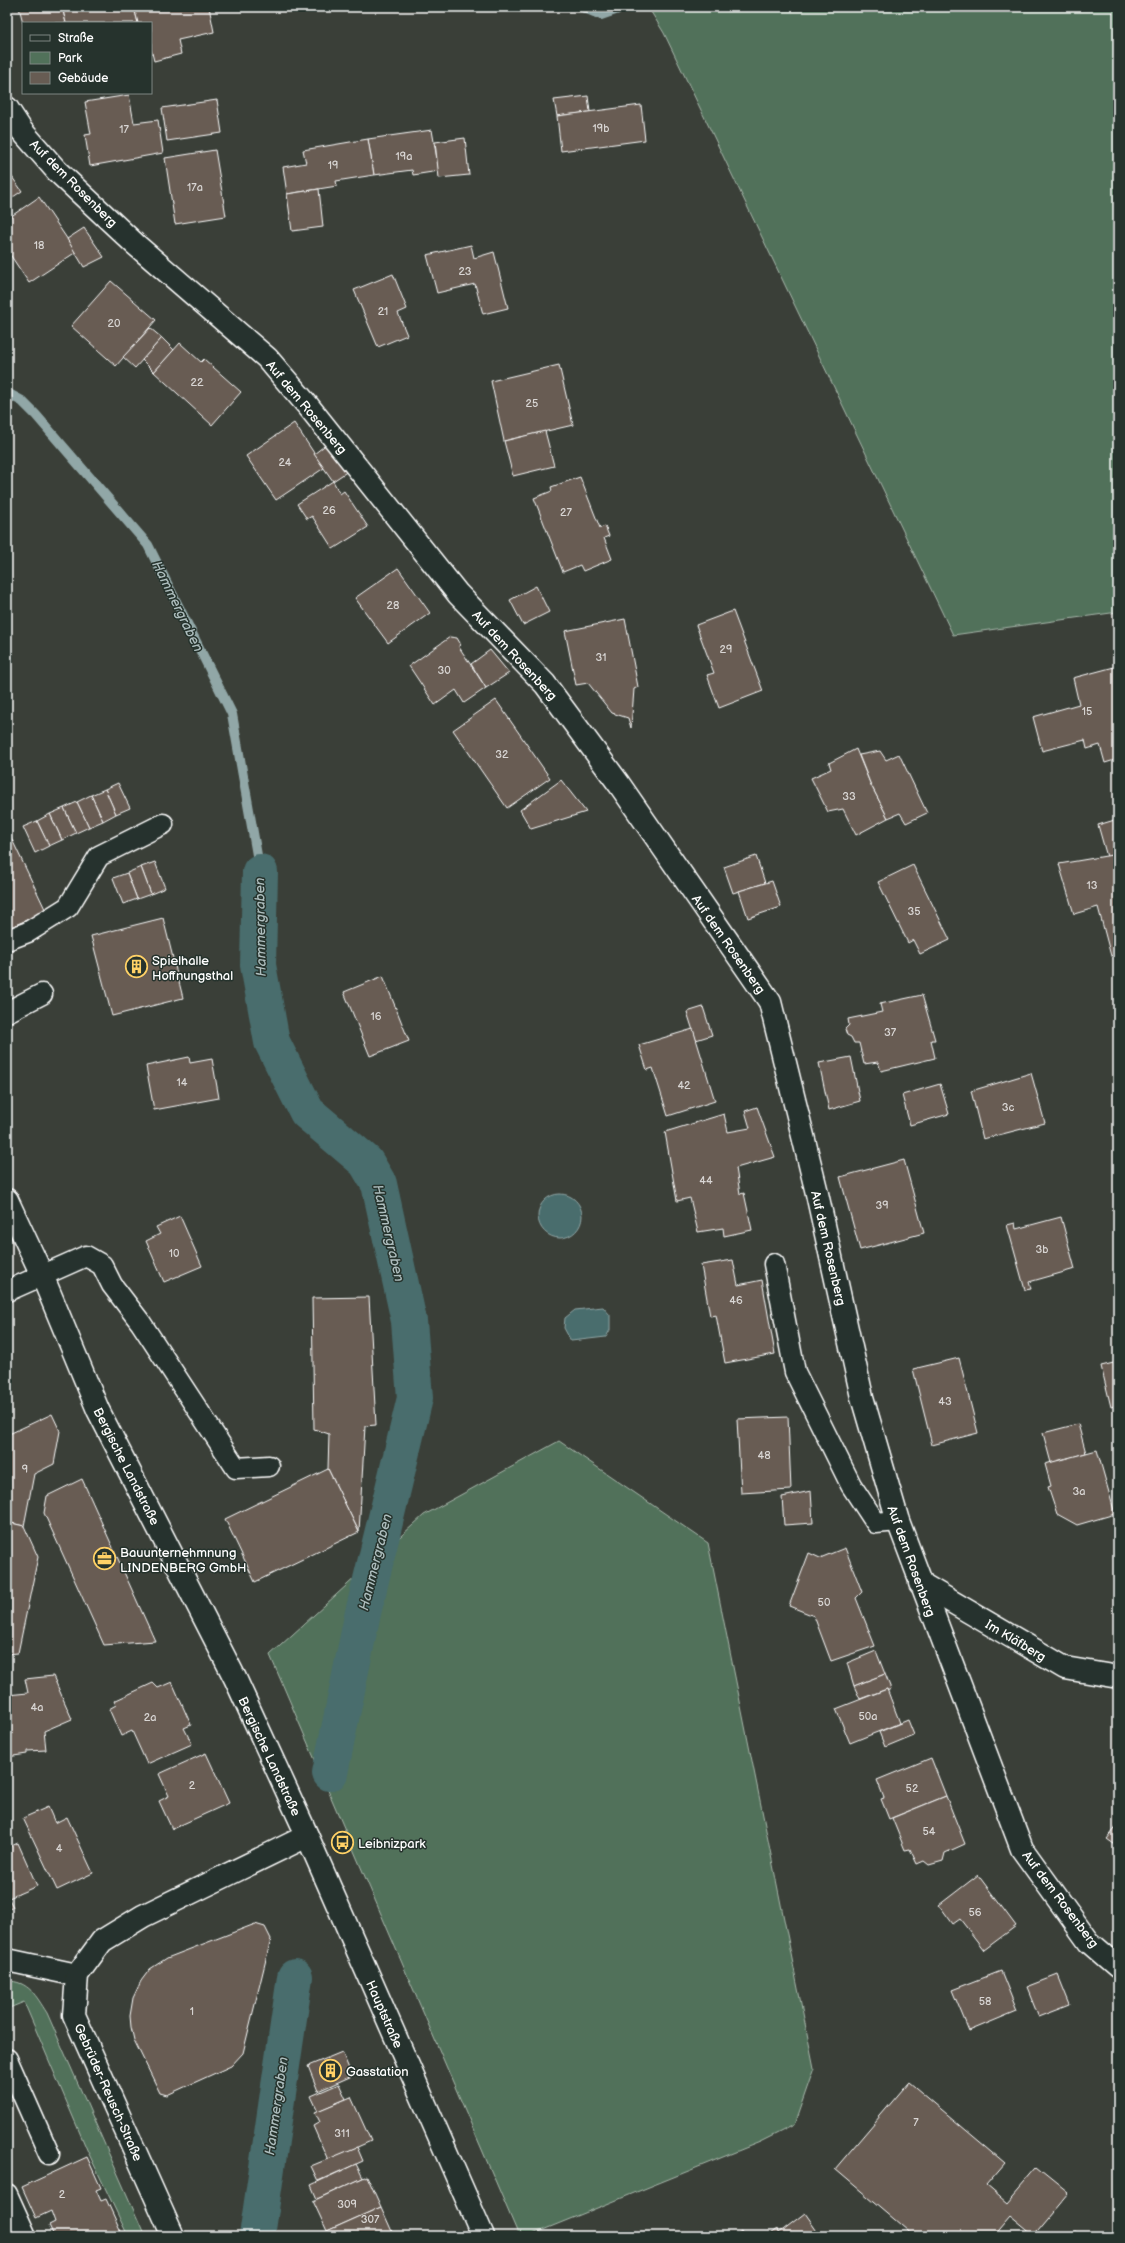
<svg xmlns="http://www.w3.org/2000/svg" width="1125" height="2243" font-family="'Balsamiq Sans',sans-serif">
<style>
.green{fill:#51715a;stroke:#a8b8ac}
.water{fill:#486d6d;stroke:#91a7a7}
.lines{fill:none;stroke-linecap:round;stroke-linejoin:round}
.stream{stroke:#91a7a7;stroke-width:10}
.canal{stroke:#486d6d;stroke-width:36}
.building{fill:#675c53;stroke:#fff}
.lane-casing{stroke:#fff;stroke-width:23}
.street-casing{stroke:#fff;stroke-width:25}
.secondary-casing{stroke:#fff;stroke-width:25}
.lane{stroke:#26332d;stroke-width:20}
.street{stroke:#26332d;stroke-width:22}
.secondary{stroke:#26332d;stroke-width:22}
.labels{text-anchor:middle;stroke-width:3;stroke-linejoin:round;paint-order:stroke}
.number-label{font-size:11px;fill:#d9d6d4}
.street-label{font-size:13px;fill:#fff;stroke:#26332d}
.poi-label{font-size:13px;fill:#fff;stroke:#26332d;text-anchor:start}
.water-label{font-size:14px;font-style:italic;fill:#adbdbd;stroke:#26332d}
</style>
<rect width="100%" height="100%" fill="#3a3f38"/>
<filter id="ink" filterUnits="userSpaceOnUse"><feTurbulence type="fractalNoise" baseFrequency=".025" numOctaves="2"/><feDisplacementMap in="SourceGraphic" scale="8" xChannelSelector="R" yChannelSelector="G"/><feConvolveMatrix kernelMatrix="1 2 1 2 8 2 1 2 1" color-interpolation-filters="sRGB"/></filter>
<g filter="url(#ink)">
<!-- green -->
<g class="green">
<path d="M648,7H1118V612L953,635L664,33Z"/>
<path d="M559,1441L708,1543L814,2068L794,2125L760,2142L528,2236H519L270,1655L424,1515Z"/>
<path d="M7,1981C29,1981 36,1996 47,2013L145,2236H128L88,2152L24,2002L7,2009Z"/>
</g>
<!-- water -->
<g class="water">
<circle cx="560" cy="1216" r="22"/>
<path d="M603,1307L610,1315V1330L606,1337L571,1341L564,1328L565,1318L575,1310Z"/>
</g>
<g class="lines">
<!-- stream -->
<g class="stream">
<path d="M582,7L601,15L624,7"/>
<path d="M7,393L22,401L36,415L148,545L232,714L260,872"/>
</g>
<!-- canal -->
<g class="canal">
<path d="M260,872L258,965L272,1042L307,1112L366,1162L379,1184L409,1321L415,1398L362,1617L330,1773"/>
<path d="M257,2236L295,1977"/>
</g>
</g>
<!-- building -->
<g class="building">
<path d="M19,7H62L66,23H23Z"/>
<path d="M62,7H77L63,10Z"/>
<path d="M77,7H134L138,23H66L63,10Z"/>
<path d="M134,7H209L214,32L178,40L181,54L154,61L151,49V23H138Z"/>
<path d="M129,95L134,123L158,120L163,153L90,166L85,135L91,134L85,102Z"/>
<path d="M588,96L590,112L557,116L554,100Z"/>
<path d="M217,100L222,133L167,141L162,108Z"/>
<path d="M641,105L645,140L561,151L557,116Z"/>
<path d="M432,130L439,171L413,175L412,170L374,175L368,139Z"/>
<path d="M465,138L469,175L439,178L435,142Z"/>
<path d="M368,139L374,175L336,181L337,186L287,194L283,167L306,163L303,150Z"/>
<path d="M215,150L226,216L175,224L165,158Z"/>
<path d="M7,170L22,191L7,201Z"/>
<path d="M319,189L323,227L292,231L287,194Z"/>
<path d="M39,197L76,252L29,283L7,250V219Z"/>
<path d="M84,228L104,257L84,267L67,239Z"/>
<path d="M471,245L474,258L494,252L508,308L483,314L475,284L437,293L427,255Z"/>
<path d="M393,274L407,309L398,313L407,335L378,347L354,290Z"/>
<path d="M111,281L156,320L116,366L71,326Z"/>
<path d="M150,328L162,338L135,368L123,357Z"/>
<path d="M162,338L174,350L154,372L142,360Z"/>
<path d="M180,343L201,362L204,359L241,392L212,425L154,372Z"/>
<path d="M559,365L573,425L504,441L491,381Z"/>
<path d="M294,423L324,468L276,500L246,456Z"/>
<path d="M545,431L554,466L513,476L504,441Z"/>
<path d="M328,443L348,471L333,481L314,454Z"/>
<path d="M580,477L600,528L605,526L609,536L604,538L612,559L583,571L580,565L563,572L534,498L552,491L551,487Z"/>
<path d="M333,481L340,494L344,491L368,527L333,549L312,516L307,519L297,504Z"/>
<path d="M398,568L430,613L388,643L355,598Z"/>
<path d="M536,586L549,612L523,625L510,600Z"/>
<path d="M733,611L763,691L719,708L707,675L714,673L696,625Z"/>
<path d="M625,619L638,687L634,689L631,728L628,718L612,713L588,683L576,685L565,631Z"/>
<path d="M450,637L457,638L460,643L459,647L486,688L464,703L456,690L435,705L409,666Z"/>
<path d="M490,650L509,673L486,688L471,664Z"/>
<path d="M1118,666V759L1105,763L1100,745L1087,749L1085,740L1042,751L1033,717L1079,704L1073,678Z"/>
<path d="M496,700L550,778L507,808L453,730Z"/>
<path d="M856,749L870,783L888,818L856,835L843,809L828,812L811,778L831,769L829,763Z"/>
<path d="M880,751L886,760L899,754L927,813L906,823L900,813L888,818L870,783L859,755Z"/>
<path d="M561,780L586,812L531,829L520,810Z"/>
<path d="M118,783L130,808L116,814L105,789Z"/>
<path d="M105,789L116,814L103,821L91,795Z"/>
<path d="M91,795L103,821L89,827L77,802Z"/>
<path d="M77,802L89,827L76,833L64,808Z"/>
<path d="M64,808L76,833L62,840L50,814Z"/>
<path d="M50,814L62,840L49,846L37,821Z"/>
<path d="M1118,819V854L1107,857L1098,825Z"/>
<path d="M37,821L49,846L35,853L23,827Z"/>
<path d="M7,829L46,911L7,929Z"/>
<path d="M1118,854V954L1111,956L1098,907L1074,914L1059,864Z"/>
<path d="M756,856L765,883L733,893L724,867Z"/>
<path d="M155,862L165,888L151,894L141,867Z"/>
<path d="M913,865L950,940L920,954L913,940L908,943L878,882Z"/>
<path d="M141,867L151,894L137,899L127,873Z"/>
<path d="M127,873L137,899L123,904L113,878Z"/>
<path d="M772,881L781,907L748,918L739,891Z"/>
<path d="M163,918L183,998L112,1016L91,936Z"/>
<path d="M383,976L409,1041L370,1056L344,992Z"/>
<path d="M922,995L935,1040H931L935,1058L881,1071L878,1062L864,1064L859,1043H854L851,1037L847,1035L845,1029L849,1025L848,1019L882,1012L880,1004Z"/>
<path d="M703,1007L712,1035L696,1040L687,1012Z"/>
<path d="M693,1029L715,1101L668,1116L653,1068L647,1070L639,1045Z"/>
<path d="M189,1057L190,1063L212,1059L219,1098L154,1110L146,1066Z"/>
<path d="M851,1057L860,1101L829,1110L819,1063Z"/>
<path d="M1031,1073L1045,1123L983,1139L971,1091Z"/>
<path d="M940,1084L949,1114L910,1125L902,1095Z"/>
<path d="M757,1107L775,1157L736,1168L740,1194L744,1193L752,1230L724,1236L723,1228L698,1232L690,1198L677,1201L665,1132L724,1114L728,1132L750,1128L745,1111Z"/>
<path d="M904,1160L924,1233L860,1250L840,1177Z"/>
<path d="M180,1216L202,1266L164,1282L146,1241L160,1234L156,1227Z"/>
<path d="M1061,1217L1075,1269L1029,1282L1031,1289L1025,1290L1007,1225L1015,1223L1016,1229Z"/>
<path d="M733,1260L738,1285L762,1280L775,1354L725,1363L716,1315L710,1316L701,1265Z"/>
<path d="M369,1297L376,1425L365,1426L359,1532L328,1469L329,1434L314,1429L312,1298Z"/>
<path d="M959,1358L978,1433L932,1445L913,1369Z"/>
<path d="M1118,1362V1405L1111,1407L1101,1366Z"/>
<path d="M52,1414L60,1431L54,1464L34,1474L24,1526L7,1522V1435Z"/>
<path d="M788,1417L791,1490L741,1493L737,1419Z"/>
<path d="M1078,1424L1086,1453L1051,1463L1043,1433Z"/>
<path d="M1097,1450L1115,1514L1077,1525L1057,1514L1048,1487L1051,1486L1045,1464Z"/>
<path d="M328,1469L359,1532L255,1582L225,1519Z"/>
<path d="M82,1479L155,1641L104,1645L44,1513L47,1496Z"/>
<path d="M811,1491L813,1523L784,1525L782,1497Z"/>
<path d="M7,1522L24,1526L38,1557L18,1653L7,1654Z"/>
<path d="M845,1548L862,1592L856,1598L875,1646L831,1661L814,1616L789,1606L809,1553L820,1558Z"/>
<path d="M876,1651L885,1674L854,1686L847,1663Z"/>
<path d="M885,1674L891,1689L887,1691V1689L860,1699L854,1686Z"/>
<path d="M53,1676L72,1719L44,1731L46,1750L27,1751V1754L7,1757V1695L28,1693L25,1679Z"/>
<path d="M172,1682L191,1725L184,1728L192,1744L147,1764L132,1731L121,1736L109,1709L116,1705L114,1701L153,1683L158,1688Z"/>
<path d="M887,1689L900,1723L850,1743L836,1709Z"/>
<path d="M908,1720L914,1735L885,1747L879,1732Z"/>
<path d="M206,1753L229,1803L172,1829L159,1801L169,1796L159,1774Z"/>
<path d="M931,1758L946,1796L889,1819L881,1799L884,1798L877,1780Z"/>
<path d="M946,1796L965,1844L945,1853L943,1861L929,1865L924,1861L917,1864L910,1849L905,1850L892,1818Z"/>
<path d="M48,1807L55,1823L67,1817L93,1873L57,1890L23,1818Z"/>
<path d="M1118,1825V1847L1107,1839Z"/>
<path d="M18,1843L37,1886L9,1898L7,1848Z"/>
<path d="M978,1875L1016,1926L984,1950L960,1919L953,1924L939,1905Z"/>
<path d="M7,1895L13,1907L7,1910Z"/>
<path d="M255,1924L265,1927L271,1939L243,2053L231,2066L167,2095L160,2093L134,2040L131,2027L130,2016L133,1998L141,1981L150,1969L167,1958Z"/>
<path d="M1001,1971L1017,2011L969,2031L952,1990Z"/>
<path d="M1058,1975L1070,2005L1039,2017L1027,1987Z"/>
<path d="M342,2052L352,2076L318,2091L308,2066Z"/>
<path d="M909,2082L1005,2163L986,2185L1007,2203L1037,2168L1068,2193L1033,2235L1010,2216L993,2236H914L835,2169Z"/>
<path d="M339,2084L346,2099L318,2111L311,2096Z"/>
<path d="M351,2097L371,2141L328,2160L313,2126L320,2122L315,2112Z"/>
<path d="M357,2147L363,2161L318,2181L311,2166Z"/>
<path d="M87,2157L101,2188L96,2190L101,2201L106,2199L123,2236H54L49,2225L55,2222L51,2211L36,2218L22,2187Z"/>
<path d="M356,2164L363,2178L317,2199L311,2185Z"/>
<path d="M367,2176L381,2207L327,2231L313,2201Z"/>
<path d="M381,2207L394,2236H329L327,2231Z"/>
<path d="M805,2213L821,2236H768L778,2229L779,2233Z"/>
<path d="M741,2231L744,2236H734Z"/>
<path d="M1075,2231L1081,2236H1070Z"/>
</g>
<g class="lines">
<defs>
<g id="lane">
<path d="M7,940L28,932L68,907L99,856L163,824"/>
<path d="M7,1012L42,994"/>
<path d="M774,1264L795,1372L851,1485L876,1523L898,1521"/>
<path d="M7,1291L86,1256L102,1265L112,1285L141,1323L236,1468L269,1466"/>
<path d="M7,2059L49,2154"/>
<path d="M7,2194L26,2236"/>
</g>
<g id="street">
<path d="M7,108L22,131L57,171L135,244L267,358L309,407L458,594L545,684L619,784L770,1002L816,1189L862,1397L898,1521L1022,1849L1089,1942L1118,1967"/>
<path d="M920,1583L1065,1668L1118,1677"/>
<path d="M7,1960L77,1975"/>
<path d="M173,2236L74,2015L77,1975L102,1941L143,1916L307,1836"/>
</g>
<path id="secondary" d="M7,1200L42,1275L98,1410L235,1678L302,1824L483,2236"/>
</defs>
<!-- lane casing -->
<use href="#lane" class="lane-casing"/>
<!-- street casing -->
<use href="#street" class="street-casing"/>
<!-- secondary casing -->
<use href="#secondary" class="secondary-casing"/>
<!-- lane -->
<use href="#lane" class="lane"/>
<!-- street -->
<use href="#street" class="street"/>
<!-- secondary -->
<use href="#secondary" class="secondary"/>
</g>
</g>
<!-- icons -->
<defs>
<symbol id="building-ring" viewBox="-11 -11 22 22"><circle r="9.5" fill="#26332d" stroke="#ffd166" stroke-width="1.5"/><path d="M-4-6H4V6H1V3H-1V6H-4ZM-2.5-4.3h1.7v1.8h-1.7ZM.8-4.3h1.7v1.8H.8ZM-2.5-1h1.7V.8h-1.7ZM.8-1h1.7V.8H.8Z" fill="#ffd166"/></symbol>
<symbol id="office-ring" viewBox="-11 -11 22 22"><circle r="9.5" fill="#26332d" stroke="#ffd166" stroke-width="1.5"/><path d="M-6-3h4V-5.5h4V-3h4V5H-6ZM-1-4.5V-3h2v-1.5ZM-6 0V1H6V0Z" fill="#ffd166"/></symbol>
<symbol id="bus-ring" viewBox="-11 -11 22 22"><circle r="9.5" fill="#26332d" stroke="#ffd166" stroke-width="1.5"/><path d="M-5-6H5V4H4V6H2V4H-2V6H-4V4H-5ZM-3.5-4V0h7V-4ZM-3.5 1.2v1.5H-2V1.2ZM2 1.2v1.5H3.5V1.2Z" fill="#ffd166"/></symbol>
</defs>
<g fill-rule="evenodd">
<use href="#building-ring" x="124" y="954" width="25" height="25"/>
<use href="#office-ring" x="92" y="1546" width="25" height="25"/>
<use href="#bus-ring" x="330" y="1830" width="25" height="25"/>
<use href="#building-ring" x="318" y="2058" width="25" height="25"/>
</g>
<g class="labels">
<!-- number labels -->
<g class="number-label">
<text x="601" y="132">19b</text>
<text x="124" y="133">17</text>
<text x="404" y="160">19a</text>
<text x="333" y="169">19</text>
<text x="195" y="191">17a</text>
<text x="39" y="249">18</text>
<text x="465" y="275">23</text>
<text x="383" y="315">21</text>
<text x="114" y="327">20</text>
<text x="197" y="386">22</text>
<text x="532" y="407">25</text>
<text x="285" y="466">24</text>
<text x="329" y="514">26</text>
<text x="566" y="516">27</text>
<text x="393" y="609">28</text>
<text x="726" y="653">29</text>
<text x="601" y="661">31</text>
<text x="444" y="674">30</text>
<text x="1087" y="715">15</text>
<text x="502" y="758">32</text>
<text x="849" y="800">33</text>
<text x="1092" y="889">13</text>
<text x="914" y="915">35</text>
<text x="376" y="1020">16</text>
<text x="890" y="1036">37</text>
<text x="182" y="1086">14</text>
<text x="684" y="1089">42</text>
<text x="1008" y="1111">3c</text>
<text x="706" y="1184">44</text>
<text x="882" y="1209">39</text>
<text x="1042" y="1253">3b</text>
<text x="174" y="1257">10</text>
<text x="736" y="1304">46</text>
<text x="945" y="1405">43</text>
<text x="764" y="1459">48</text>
<text x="25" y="1473">9</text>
<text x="1079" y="1495">3a</text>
<text x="824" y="1606">50</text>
<text x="37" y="1711">4a</text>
<text x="868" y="1720">50a</text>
<text x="150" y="1721">2a</text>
<text x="192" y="1789">2</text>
<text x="912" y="1792">52</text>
<text x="929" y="1835">54</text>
<text x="59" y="1852">4</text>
<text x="975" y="1916">56</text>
<text x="985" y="2005">58</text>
<text x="192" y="2015">1</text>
<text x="916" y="2126">7</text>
<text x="342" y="2137">311</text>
<text x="62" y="2198">2</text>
<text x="347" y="2208">309</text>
<text x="370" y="2223">307</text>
</g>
<!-- street labels -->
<g class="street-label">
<text transform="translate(74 183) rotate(45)" y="5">Auf dem Rosenberg</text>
<text transform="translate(307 407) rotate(50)" y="5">Auf dem Rosenberg</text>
<text transform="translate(515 655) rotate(47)" y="5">Auf dem Rosenberg</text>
<text transform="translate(729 944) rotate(55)" y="5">Auf dem Rosenberg</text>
<text transform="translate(829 1248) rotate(77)" y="5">Auf dem Rosenberg</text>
<text transform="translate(127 1466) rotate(63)" y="5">Bergische Landstraße</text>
<text transform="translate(912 1561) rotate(70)" y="5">Auf dem Rosenberg</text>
<text transform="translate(1016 1640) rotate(31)" y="5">Im Kläfberg</text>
<text transform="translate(270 1756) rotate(65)" y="5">Bergische Landstraße</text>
<text transform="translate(1061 1899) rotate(53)" y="5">Auf dem Rosenberg</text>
<text transform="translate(385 2014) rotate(66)" y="5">Hauptstraße</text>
<text transform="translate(109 2092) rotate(66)" y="5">Gebrüder-Reusch-Straße</text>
</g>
<!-- poi labels -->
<g class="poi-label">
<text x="152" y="965">Spielhalle<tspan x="152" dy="15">Hoffnungsthal</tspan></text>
<text x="120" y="1557">Bauunternehmnung<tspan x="120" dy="15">LINDENBERG GmbH</tspan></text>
<text x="358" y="1848">Leibnizpark</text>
<text x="346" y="2076">Gasstation</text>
</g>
<!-- water labels -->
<g class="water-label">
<text transform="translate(178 606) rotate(64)" y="5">Hammergraben</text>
<text transform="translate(260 927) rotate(-91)" y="5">Hammergraben</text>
<text transform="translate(389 1233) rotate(77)" y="5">Hammergraben</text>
<text transform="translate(375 1562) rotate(-76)" y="5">Hammergraben</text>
<text transform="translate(276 2106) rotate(-82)" y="5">Hammergraben</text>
</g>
</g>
<!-- margin -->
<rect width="1125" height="2243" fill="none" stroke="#26332d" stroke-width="24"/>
<rect x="12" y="12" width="1101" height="2219" fill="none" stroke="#fff" stroke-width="1.5" filter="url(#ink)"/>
<!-- legend -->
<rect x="22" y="22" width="130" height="72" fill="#26332d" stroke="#7d8581"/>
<rect x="30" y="35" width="20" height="6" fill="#26332d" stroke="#7d8581"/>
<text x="58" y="42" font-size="12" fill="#ffffff">Straße</text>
<rect x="30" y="52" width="20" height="12" fill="#51715a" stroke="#7d8581"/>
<text x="58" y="62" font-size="12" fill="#ffffff">Park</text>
<rect x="30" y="72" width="20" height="12" fill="#675c53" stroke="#7d8581"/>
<text x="58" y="82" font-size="12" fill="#ffffff">Gebäude</text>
</svg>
